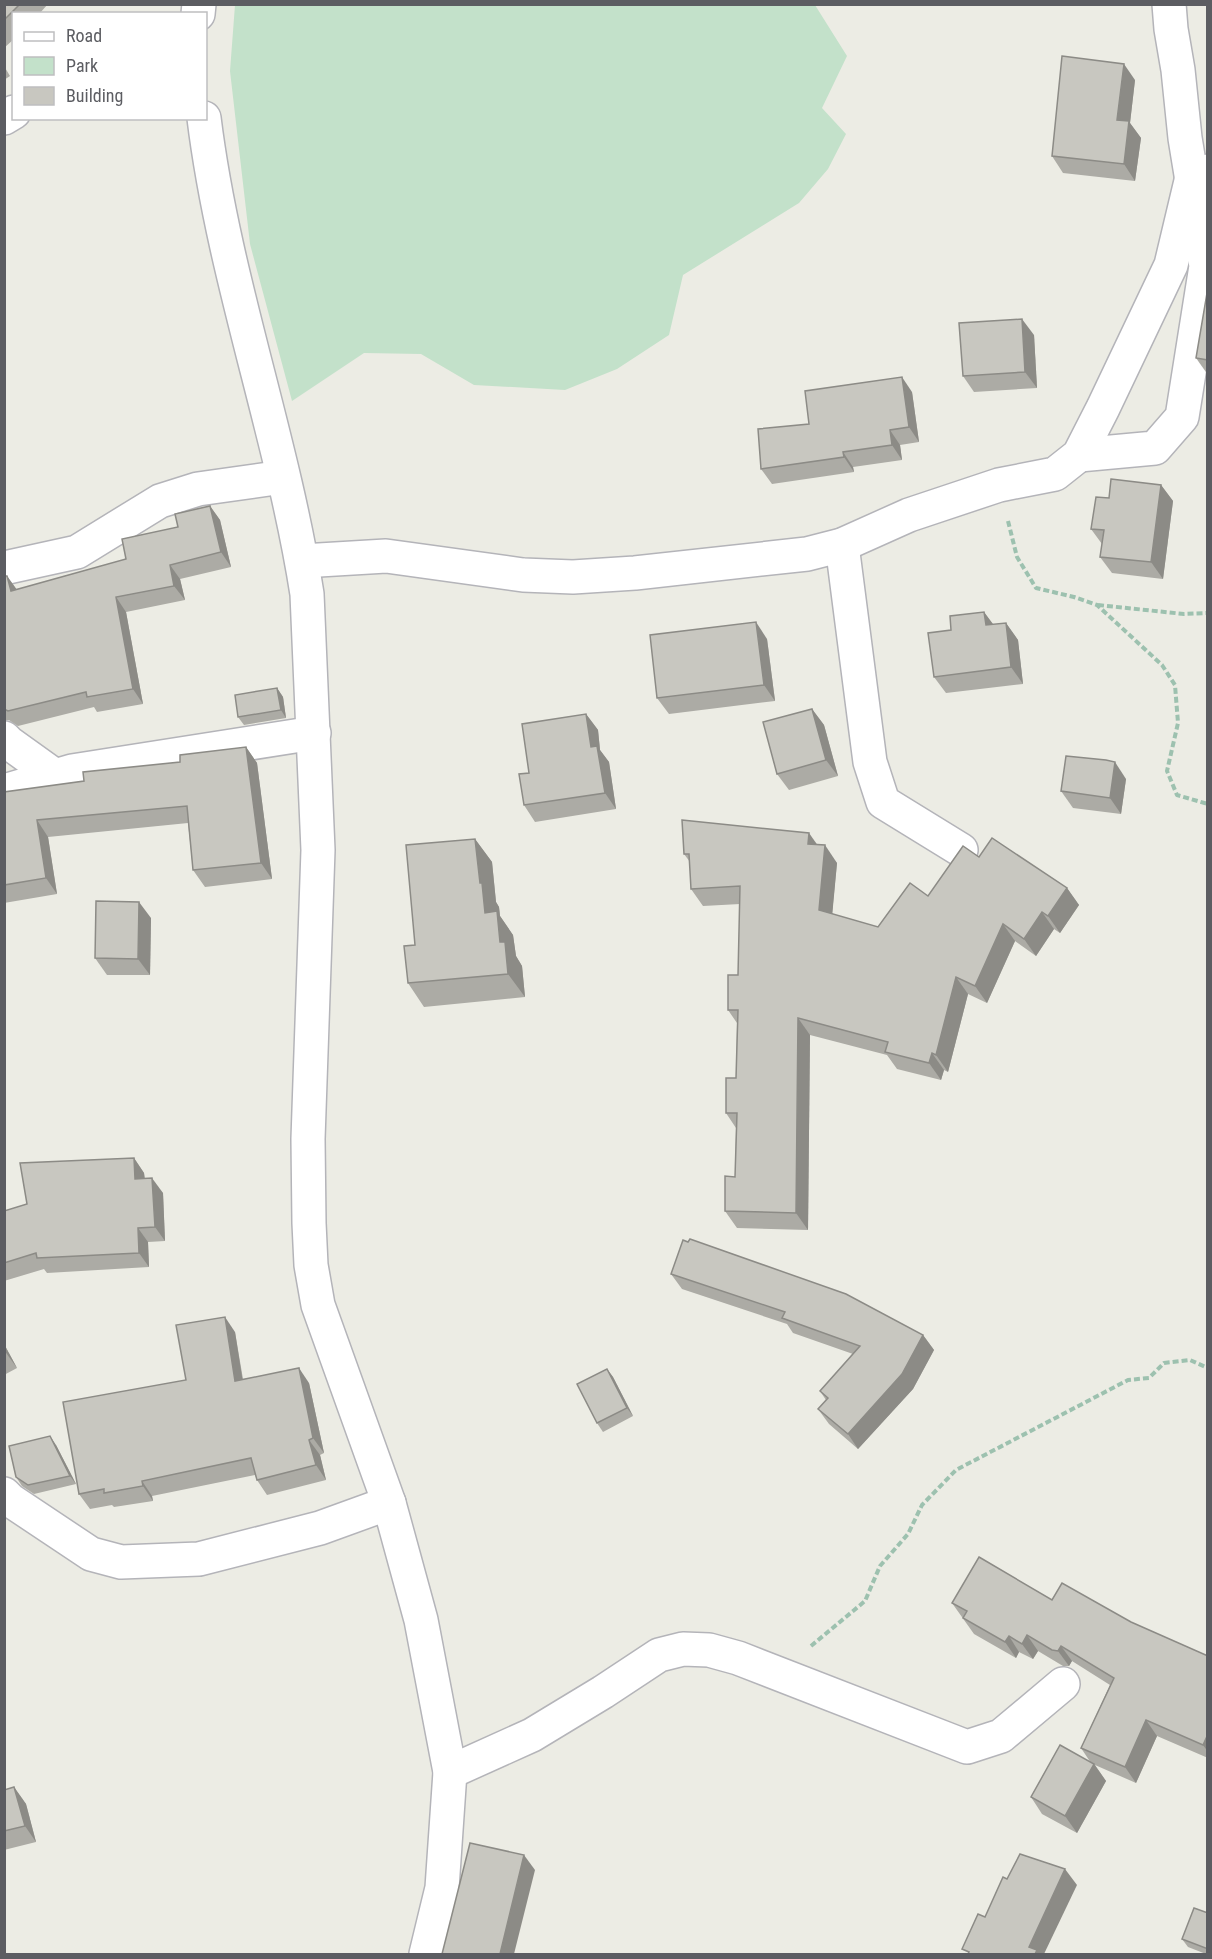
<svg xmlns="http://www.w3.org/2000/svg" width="1212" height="1959" font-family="'Roboto Condensed',sans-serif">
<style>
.green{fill:#c3e1ca}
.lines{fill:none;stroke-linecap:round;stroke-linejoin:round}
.minor-casing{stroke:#b4b4b9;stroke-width:36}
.path{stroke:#9dc1af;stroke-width:4;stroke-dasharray:6 3;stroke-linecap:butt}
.minor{stroke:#fff;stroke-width:33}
.wall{fill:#acaba5}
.shaded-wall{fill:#8c8b86}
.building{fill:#c8c7c0;stroke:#8c8b86;stroke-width:1.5}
</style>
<rect width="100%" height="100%" fill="#ecece4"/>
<!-- green -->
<path class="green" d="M235,5H815L847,56L822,108L846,134L828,169L799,203L683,275L669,335L617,369L565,390L474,385L421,354L364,353L292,401L250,244L230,71Z"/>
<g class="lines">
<defs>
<g id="minor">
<path d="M198,14L199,4"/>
<path d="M4,118L14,112"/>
<path d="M204,118C224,280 282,434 307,594L318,850L308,1139L309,1223L311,1265L318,1305L389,1503L421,1620L450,1772L442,1888L426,1954"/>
<path d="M1079,455L1155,448L1182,417L1206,266L1185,138L1178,70L1171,29L1169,4"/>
<path d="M842,545L870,762L883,802L961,850"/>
<path d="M302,561L386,556L523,575L573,577L635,573L807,554L842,545L909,515L999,485L1055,474L1079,455L1103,408L1171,265L1191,181L1208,171"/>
<path d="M4,568L77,552L160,501L198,489L283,477"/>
<path d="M4,738L9,743L55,776"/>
<path d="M4,791L72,771L314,733"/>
<path d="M4,1494L10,1500L91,1554L121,1562L199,1559L320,1528L389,1503"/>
<path d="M450,1772L532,1735L603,1692L659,1655L683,1649L709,1650L738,1658L967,1747L1001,1736L1063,1684"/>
</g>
</defs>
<!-- minor casing -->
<use href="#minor" class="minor-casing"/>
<!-- path -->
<g class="path">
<path d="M1008,521L1017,557L1036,588L1074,597L1097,605L1162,665L1175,685L1178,723L1167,771L1177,795L1208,804"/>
<path d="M1098,605L1184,614L1208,613"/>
<path d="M811,1646L865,1601L880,1566L908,1534L922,1505L956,1470L1128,1380L1149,1378L1164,1363L1190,1360L1208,1368"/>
</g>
<!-- minor -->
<use href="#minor" class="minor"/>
</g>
<!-- wall -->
<g class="wall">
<path d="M4,4H48L39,14H14V39L4,48Z"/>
<path d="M4,66L10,76L4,80Z"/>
<path d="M1135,80L1130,123L1141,138L1135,181L1063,173L1052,156Z"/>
<path d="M1208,287V375L1196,358Z"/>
<path d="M1034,335L1037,388L974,392L963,376Z"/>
<path d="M912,392L919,442L900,445L902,460L853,467L854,472L772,484L761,469L809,424Z"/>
<path d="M1161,485L1173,501L1163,579L1112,573L1100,557L1102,544L1091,529L1109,498Z"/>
<path d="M210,506L220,520L231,567L180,579L185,600L126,612L143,704L97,712L94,707L18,726L9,720H4V576H7L17,590L126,559L178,527Z"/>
<path d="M984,612L993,625L1006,623L1018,640L1023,684L946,693L934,677L951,630Z"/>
<path d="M767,639L775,701L669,714L657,698Z"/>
<path d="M277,688L283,697L286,718L244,725L238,717Z"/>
<path d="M812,709L824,725L838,776L789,790L777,774Z"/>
<path d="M586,714L598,730L600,750L609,762L616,809L535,822L524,805L529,773Z"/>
<path d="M246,747L257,763L272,879L205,887L193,870L188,823L48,837L57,894L4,903V792L84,781L180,762Z"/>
<path d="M1126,779L1121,814L1073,808L1061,791Z"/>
<path d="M475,839L492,862L496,902L499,907L500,916L513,935L516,956L522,966L525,997L424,1007L408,983L415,945Z"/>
<path d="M817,845L837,863L832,914L878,927L928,896L979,857L1067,888L1079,905L1060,933L1054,929L1036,956L1015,941L987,1003L968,994L948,1072L944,1070L941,1080L897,1069L887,1055L810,1035L808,1230L737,1228L725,1211L735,1177L736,1128L726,1113L736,1078L737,1023L728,1010L738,975L740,904L703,906L691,889L690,862L684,854Z"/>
<path d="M151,918L150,975H107L95,958Z"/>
<path d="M134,1158L144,1173L145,1179L163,1193L165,1241L148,1242L149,1267L47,1273L44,1269L4,1281V1211L27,1204Z"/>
<path d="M671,1274L923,1335L934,1350L913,1389L858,1449L829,1424L818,1409L826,1400L820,1391L853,1354L793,1333L787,1324L682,1289Z"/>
<path d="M235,1332L243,1379L309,1383L324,1453L320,1455L326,1480L267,1495L257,1480L255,1475L152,1496L153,1501L114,1507L112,1505L90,1509L79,1494L186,1380Z"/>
<path d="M4,1344L17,1368L4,1375Z"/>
<path d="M607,1369L613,1377L633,1416L603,1432L597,1423Z"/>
<path d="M56,1445L76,1484L34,1494L22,1486L16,1477Z"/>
<path d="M1052,1600L1131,1622L1208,1656V1758L1157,1736L1136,1783L1095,1765L1106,1781L1077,1833L1042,1814L1031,1797L1091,1763L1081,1748L1110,1685L1072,1661L1069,1666H1063L1038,1651L1033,1659L1019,1652L1016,1658L974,1634L952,1603Z"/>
<path d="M14,1787L26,1804L36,1842L4,1850V1790Z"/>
<path d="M1208,1913V1954H1206L1188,1947L1182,1939Z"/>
</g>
<!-- shaded-wall -->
<g class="shaded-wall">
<path d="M1124,64L1135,80L1130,123L1141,138L1135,181L1124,164L1117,120Z"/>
<path d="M1022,319L1034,335L1037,388L1025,372Z"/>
<path d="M902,377L912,392L919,442L909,427Z"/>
<path d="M890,430L900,445L902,460L892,445Z"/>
<path d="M843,452L853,467L854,472L844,457Z"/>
<path d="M1161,485L1173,501L1163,579L1151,562Z"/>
<path d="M210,506L220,520L231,567L221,552Z"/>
<path d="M170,565L180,579L185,600L174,586Z"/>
<path d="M7,576L17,590L11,591Z"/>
<path d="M116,597L126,612L143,704L133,689Z"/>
<path d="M984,612L996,628L986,625Z"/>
<path d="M756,622L767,639L775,701L764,685Z"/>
<path d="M1006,623L1018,640L1023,684L1011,667Z"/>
<path d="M277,688L283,697L286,718L281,710Z"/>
<path d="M812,709L824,725L838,776L826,760Z"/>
<path d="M586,714L598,730L600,750L609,762L616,809L605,793L591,747Z"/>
<path d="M246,747L257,763L272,879L261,863Z"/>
<path d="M1115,762L1126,779L1121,814L1110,798Z"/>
<path d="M37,820L48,837L57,894L46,878Z"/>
<path d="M809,833L821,850L808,844Z"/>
<path d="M475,839L492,862L496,902L499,907L500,916L513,935L516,956L522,966L525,997L508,974L500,942L485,913L480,883Z"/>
<path d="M825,845L837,863L831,928L819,910Z"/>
<path d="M1067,888L1079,905L1060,933L1048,916Z"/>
<path d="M139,902L151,918L150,975L138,959Z"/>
<path d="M1042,912L1054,929L1036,956L1024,939Z"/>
<path d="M1003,924L1015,941L987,1003L975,986Z"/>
<path d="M956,977L968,994L948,1072L936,1055Z"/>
<path d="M798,1018L810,1035L808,1230L796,1213Z"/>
<path d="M932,1053L944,1070L941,1080L929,1063Z"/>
<path d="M134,1158L144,1173L146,1193L135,1179Z"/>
<path d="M152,1178L163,1193L165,1241L155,1227Z"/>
<path d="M138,1228L148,1242L149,1267L139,1253Z"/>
<path d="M225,1317L235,1332L245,1396L235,1381Z"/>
<path d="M923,1335L934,1350L913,1389L858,1449L848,1434Z"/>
<path d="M4,1344L17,1368L4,1350Z"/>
<path d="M299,1368L309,1383L324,1453L313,1438Z"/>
<path d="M607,1369L613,1377L633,1416L627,1408Z"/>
<path d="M50,1436L56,1445L76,1484L70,1476Z"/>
<path d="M309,1440L320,1455L326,1480L316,1465Z"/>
<path d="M142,1481L152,1496L153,1501L143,1486Z"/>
<path d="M1027,1635L1038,1651L1033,1659L1022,1644Z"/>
<path d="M1009,1636L1019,1652L1016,1658L1005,1642Z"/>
<path d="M1061,1646L1072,1661L1069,1666L1058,1651Z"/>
<path d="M1146,1720L1157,1736L1136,1783L1125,1767Z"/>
<path d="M1208,1734V1752L1203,1745Z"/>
<path d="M1094,1764L1106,1781L1077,1833L1065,1816Z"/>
<path d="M14,1787L26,1804L36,1842L25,1826Z"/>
<path d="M524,1855L535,1870L514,1954H500Z"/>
<path d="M1065,1869L1077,1885L1044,1954H1035L1029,1947Z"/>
</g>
<!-- building -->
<g class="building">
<path d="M4,4H20L4,20Z"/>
<path d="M1062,56L1124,64L1117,120L1129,121L1124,164L1052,156Z"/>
<path d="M1208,287V360L1196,358Z"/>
<path d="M1022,319L1025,372L963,376L959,323Z"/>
<path d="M902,377L909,427L890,430L892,445L843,452L844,457L761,469L758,429L809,424L805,391Z"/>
<path d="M1111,479L1161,485L1151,562L1100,557L1104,530L1091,529L1096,497L1109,498Z"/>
<path d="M210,506L221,552L170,565L174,586L116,597L133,689L87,697L86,692L8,711L4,709V576H7L11,591L126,559L122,539L178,527L175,514Z"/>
<path d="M984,612L986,625L1006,623L1011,667L934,677L928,633L951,630L950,616Z"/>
<path d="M756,622L764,685L657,698L650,635Z"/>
<path d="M277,688L281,710L238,717L235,695Z"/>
<path d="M812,709L826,760L777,774L763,722Z"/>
<path d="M586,714L591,747L597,746L605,793L524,805L519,774L529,773L522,724Z"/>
<path d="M246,747L261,863L193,870L187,806L37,820L46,878L4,885V792L84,781L83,772L180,762V755Z"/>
<path d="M1066,756L1106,760L1115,762L1110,798L1061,791Z"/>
<path d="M682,820L809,833L808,844L825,845L819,910L878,927L910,883L928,896L963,846L979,857L992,838L1067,888L1048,916L1042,912L1024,939L1003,924L975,986L956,977L936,1055L932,1053L929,1063L885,1052L888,1042L798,1018L796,1213L725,1211V1176L735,1177L737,1113H726V1078H736L738,1010H728V975H738L740,886L691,889L689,854H684Z"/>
<path d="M475,839L480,883H482L485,913L497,911L500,942H505L508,974L408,983L404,946L415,945L406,845Z"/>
<path d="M96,901L139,902L138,959L95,958Z"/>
<path d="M134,1158L135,1179L152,1178L155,1227L138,1228L139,1253L37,1258L36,1253L4,1263V1211L27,1204L20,1163Z"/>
<path d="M690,1239L846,1294L923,1335L902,1374L848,1434L818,1409L828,1398L820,1391L860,1346L782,1318L785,1312L671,1274L683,1240L688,1242Z"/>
<path d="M225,1317L235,1381L299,1368L313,1438L309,1440L316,1465L257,1480L251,1458L142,1481L143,1486L104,1493V1489L79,1494L63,1402L186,1380L176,1325Z"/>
<path d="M607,1369L627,1408L597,1423L577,1384Z"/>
<path d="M50,1436L70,1476L28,1485L16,1477L9,1446Z"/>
<path d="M979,1557L1052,1600L1062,1583L1131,1622L1208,1656V1734L1203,1745L1146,1720L1125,1767L1081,1748L1114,1678L1061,1646L1058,1651L1052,1650L1027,1635L1022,1644L1009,1636L1005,1642L963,1618L967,1611L952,1603Z"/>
<path d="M1060,1745L1094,1764L1065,1816L1031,1797Z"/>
<path d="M14,1787L25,1826L4,1831V1790Z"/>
<path d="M470,1843L524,1855L500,1954H442Z"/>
<path d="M1020,1854L1065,1869L1029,1947L1037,1950L1035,1954H968L969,1952L962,1949L978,1914L985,1917L1003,1877L1007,1879Z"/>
<path d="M1194,1908L1208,1913V1949L1182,1939Z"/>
</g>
<!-- border -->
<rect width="1212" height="1959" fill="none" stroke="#5c5d62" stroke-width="12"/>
<!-- legend -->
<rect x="12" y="12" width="195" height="108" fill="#ffffff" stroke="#bebec0" stroke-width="1.5"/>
<rect x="24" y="32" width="30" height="9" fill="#ffffff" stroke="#bebec0" stroke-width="1.5"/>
<text x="66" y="42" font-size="18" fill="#5c5d62">Road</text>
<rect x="24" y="57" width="30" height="18" fill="#c3e1ca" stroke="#bebec0" stroke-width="1.5"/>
<text x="66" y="72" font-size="18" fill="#5c5d62">Park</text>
<rect x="24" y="87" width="30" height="18" fill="#c8c7c0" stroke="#bebec0" stroke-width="1.5"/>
<text x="66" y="102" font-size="18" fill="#5c5d62">Building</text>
</svg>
